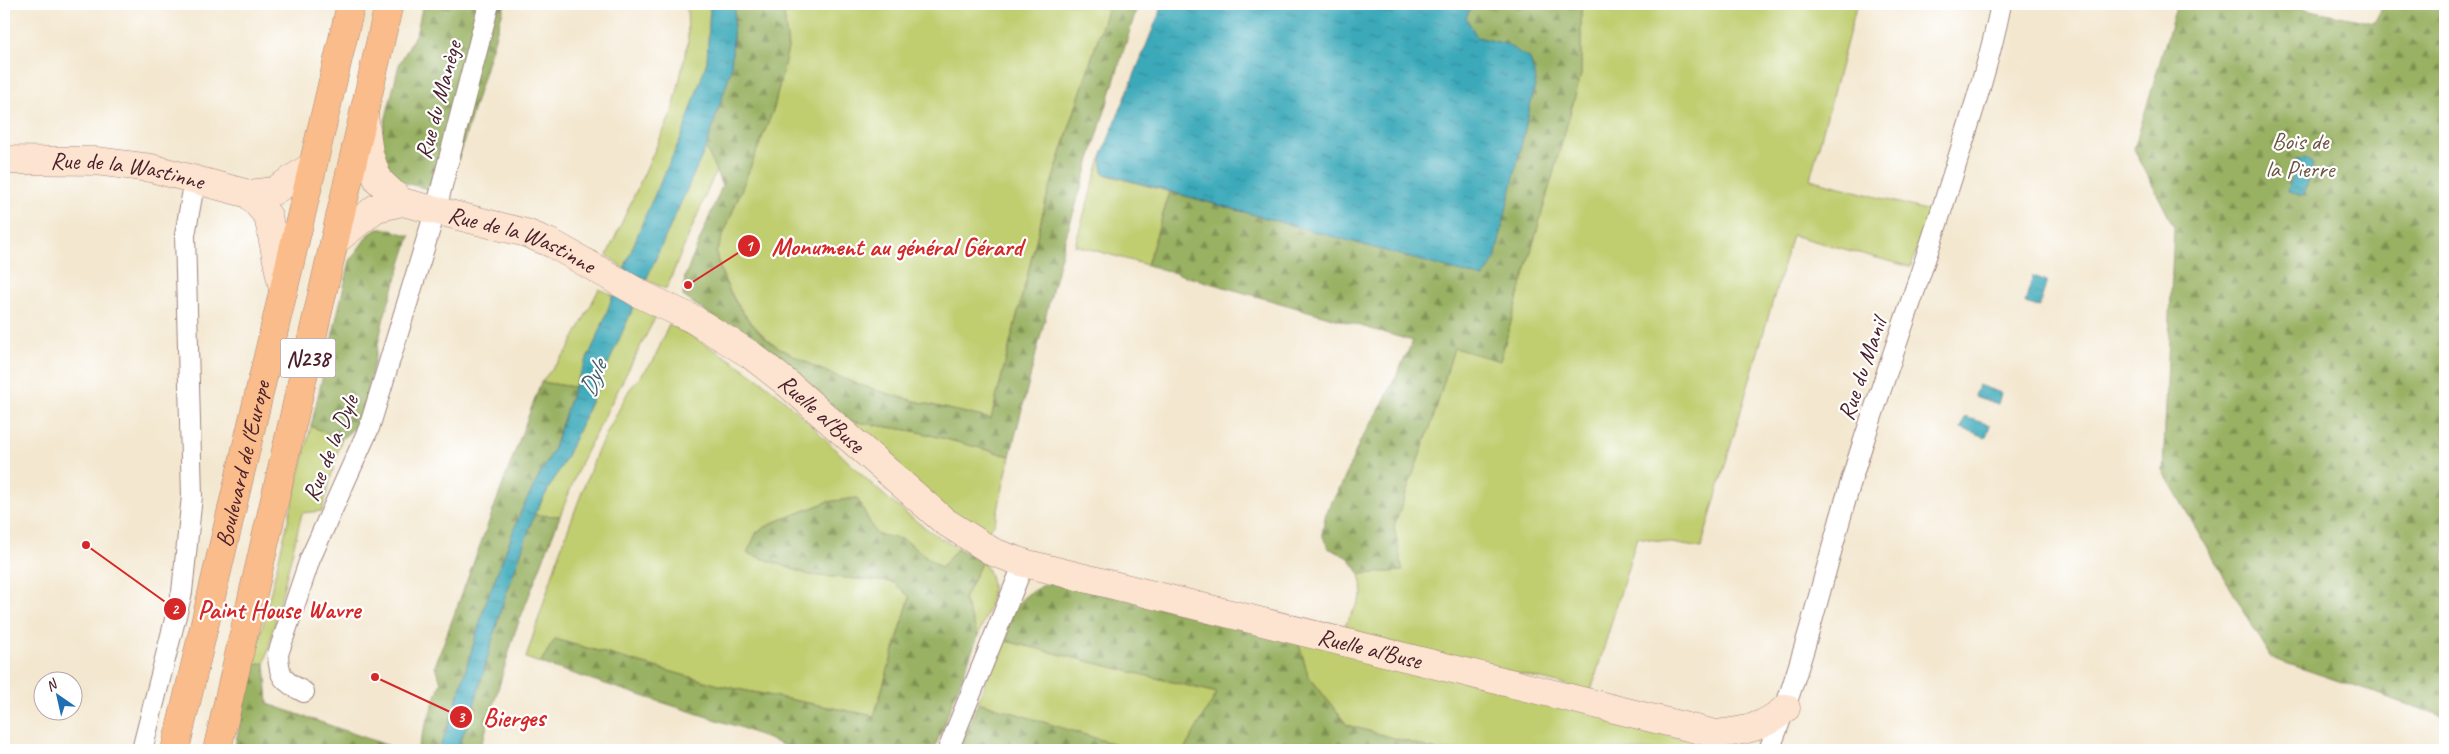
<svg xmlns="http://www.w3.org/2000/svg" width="2449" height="754" font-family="Caveat,sans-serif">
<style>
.grass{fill:#c0ce70;stroke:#85764e}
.forest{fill:url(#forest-firs);stroke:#716846}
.water{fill:url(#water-ripples);stroke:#426472}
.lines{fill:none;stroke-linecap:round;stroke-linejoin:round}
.street-casing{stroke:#9e837d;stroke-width:22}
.secondary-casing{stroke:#9e837d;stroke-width:29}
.highway-casing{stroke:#9e837d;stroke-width:29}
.street{stroke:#fff;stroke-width:20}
.secondary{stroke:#fde4d0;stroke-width:28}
.highway{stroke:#f9bc8a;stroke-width:28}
.labels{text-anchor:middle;stroke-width:4.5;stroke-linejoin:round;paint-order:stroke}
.shield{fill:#fff;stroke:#80626b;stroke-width:1}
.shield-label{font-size:22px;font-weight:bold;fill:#4a1f2b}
.street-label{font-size:24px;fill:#4a1f2b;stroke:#fff}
.park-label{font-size:24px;fill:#6d5440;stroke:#fff}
.water-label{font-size:25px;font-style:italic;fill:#435d6b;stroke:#fff}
.leader{fill:none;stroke:#d62828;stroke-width:2}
.callout-dot{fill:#d62828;stroke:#fff;stroke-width:2}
.mark-label{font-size:15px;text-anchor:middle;font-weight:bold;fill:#fff}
.callout-label{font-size:25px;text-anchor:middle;font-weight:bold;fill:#d62828;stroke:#fff;stroke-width:4.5;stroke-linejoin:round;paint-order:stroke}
</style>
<defs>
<pattern id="forest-firs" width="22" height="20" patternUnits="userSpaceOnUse" patternTransform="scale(1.25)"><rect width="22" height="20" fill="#98b162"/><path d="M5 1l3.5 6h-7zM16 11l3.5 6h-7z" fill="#7e8f51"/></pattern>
<pattern id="water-ripples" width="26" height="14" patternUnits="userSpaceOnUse" patternTransform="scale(1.25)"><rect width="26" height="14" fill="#3aa9b9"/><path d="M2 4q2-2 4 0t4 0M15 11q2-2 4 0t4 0" fill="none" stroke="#338997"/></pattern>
</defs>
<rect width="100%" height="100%" fill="#fff"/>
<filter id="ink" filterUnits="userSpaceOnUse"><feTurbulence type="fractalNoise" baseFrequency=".02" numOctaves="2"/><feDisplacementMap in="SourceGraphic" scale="10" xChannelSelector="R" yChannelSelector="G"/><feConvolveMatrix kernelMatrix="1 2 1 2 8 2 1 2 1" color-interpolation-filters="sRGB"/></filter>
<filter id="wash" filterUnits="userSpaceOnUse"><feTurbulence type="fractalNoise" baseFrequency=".0096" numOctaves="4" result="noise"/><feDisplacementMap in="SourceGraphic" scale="20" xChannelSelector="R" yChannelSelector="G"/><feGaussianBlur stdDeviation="1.12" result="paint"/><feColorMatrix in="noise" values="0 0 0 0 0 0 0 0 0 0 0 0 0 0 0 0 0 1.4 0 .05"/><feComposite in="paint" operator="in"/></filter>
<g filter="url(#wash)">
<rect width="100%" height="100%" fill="#f3e7cf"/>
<!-- grass -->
<g class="grass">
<path d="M687,4H710L707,61L683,133L646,214L624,269L607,255L673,110L688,42Z"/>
<path d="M783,4H1109L1047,197L991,419C925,403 853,390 793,355C786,351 777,347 771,342C743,318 724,288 716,253L774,108L788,48Z"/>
<path d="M1581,4H1857L1810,179L1929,211L1911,267L1792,235L1701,548L1637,537L1591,691L1342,631L1363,594L1360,574L1402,571L1394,526L1432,422L1454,348L1500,360L1581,75Z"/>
<path d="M706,147L716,171L666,289L646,280Z"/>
<path d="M1101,157L1103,174L1170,192L1147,265L1075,245Z"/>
<path d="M599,289L613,295L600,331L574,387L541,382L568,350Z"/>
<path d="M634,306L656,316L581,462L560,516L534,515L567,456Z"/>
<path d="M669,324C708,345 746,367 780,396C838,448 889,511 958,548L941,568L905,540L876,534L857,498L827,502L775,522L757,532L747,553L810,575L893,582L910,597L874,716L722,686L555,639L540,663L526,658L561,548L597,452L629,390L654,360Z"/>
<path d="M838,419L919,432L1010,456L995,523L985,535L947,515Z"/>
<path d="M311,426L341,440L322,511L302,513L265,663L253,665Z"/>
<path d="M982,561C1002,586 988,610 978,636L964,599Z"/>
<path d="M1002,640L1217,693L1184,750H1134L978,702Z"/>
<path d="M1298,640L1721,743L1729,750H1437L1347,725L1308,675Z"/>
</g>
<!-- forest -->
<g class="forest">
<path d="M423,4H505L448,194L405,183L390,172L381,157L382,134L399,65L417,31Z"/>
<path d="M735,4H783L788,48L774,108L716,253C724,289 742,318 770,342C777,347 786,351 793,355C853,390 925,403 991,419L1047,197L1109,4H1138L1065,240L1010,456L919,432L838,419L750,343L683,296L685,276L722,186L706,147L731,70Z"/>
<path d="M1472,4H1581V75L1500,361L1454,348L1432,422L1394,526L1403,571L1360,574L1348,557L1328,548L1322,534L1326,512L1343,482L1360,441L1382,405L1413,341L1147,265L1170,192L1483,277L1495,258L1536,81L1506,44L1477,37L1466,18Z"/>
<path d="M2177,4H2281L2374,23L2384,4H2445V717L2271,658L2163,471L2174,227L2134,149Z"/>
<path d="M377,229H388L410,236L384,317L361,421L341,440L311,426L350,261L368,235Z"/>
<path d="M541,382L574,387L554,448L522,509L486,602L452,716L439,750H417L441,682L435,666Z"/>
<path d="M857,498L876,534L905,540L941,568L958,548L982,561L964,599L978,636L934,750H794L742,728L540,663L555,639L722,686L874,716L910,597L893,582L810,575L747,553L757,532L775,522L827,502Z"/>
<path d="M534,515L560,516L515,632L480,750H456L470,719L502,606Z"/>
<path d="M1051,582L1298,640L1308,675L1347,725L1437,750H1184L1217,693L1002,640C1014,606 1016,597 1051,582Z"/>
<path d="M265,663L268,704L401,750H234L253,665Z"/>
<path d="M978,702L1134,750H959Z"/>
</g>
<!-- water -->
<g class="water">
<path d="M710,4H735L731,70L706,147L646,280L624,269L646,214L683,133L707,61Z"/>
<path d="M1163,4H1472L1466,18L1477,37L1506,44L1530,59L1536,81L1495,259L1483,278L1103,173L1101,157Z"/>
<path d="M2305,158L2313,164L2304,196L2288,192L2296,159Z"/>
<path d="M2033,276L2047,281L2039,307L2025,303Z"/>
<path d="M613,295L634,306L567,456L534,515L502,606L470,719L456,750H439L452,716L486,602L522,509L554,448L574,387L600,331Z"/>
<path d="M1978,385L2001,393L1998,404L1974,396Z"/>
<path d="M1965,417L1990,425L1986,437L1961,428Z"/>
</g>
</g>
<g filter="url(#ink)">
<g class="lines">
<defs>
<g id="street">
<path d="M304,692C284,681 279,679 278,654L310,559L369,428L436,209L489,4"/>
<path d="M142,750L182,592L192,496L185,235L195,179"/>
<path d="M948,750L1024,563"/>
<path d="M1769,750C1809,652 1829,547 1862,446C1894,349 1929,253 1959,155C1975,105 1991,55 2001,4"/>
</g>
<g id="secondary">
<path d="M364,116L369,154L378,180L402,202"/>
<path id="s1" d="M4,160L96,161L151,168L249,194L274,191L312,166"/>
<path d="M249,194L268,216L283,290"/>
<path id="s2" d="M335,241L376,208L402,202L526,233L553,244L642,295L693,319L751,355L788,384L944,521L993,552L1024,563L1716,734C1745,731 1765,727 1786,708"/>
</g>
<g id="highway">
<path id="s3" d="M175,750L351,4"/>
<path d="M217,750L389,4"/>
</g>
</defs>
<!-- street casing -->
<use href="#street" class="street-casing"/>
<!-- secondary casing -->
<use href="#secondary" class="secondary-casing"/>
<!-- highway casing -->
<use href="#highway" class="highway-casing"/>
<!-- street -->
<use href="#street" class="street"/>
<!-- secondary -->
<use href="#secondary" class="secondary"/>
<!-- highway -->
<use href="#highway" class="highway"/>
</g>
</g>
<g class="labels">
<!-- shield labels -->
<rect class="shield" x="280.5" y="338.5" width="55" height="39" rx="4"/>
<g class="shield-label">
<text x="308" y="366">N238</text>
</g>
<!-- street labels -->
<g class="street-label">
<text transform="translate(438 100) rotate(-75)" y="8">Rue du Manège</text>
<text dy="8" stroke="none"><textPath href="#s1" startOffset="124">Rue de la Wastinne</textPath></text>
<text dy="8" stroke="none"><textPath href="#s2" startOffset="205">Rue de la Wastinne</textPath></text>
<text transform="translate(1862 369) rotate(-71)" y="8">Rue du Manil</text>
<text dy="8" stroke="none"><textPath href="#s2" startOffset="555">Ruelle al'Buse</textPath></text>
<text transform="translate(330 448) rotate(-68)" y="8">Rue de la Dyle</text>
<text dy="8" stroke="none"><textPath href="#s3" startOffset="294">Boulevard de l'Europe</textPath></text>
<text dy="8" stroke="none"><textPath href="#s2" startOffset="1165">Ruelle al'Buse</textPath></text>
</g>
<!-- park labels -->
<g class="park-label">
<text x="2300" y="149">Bois de<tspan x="2300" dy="28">la Pierre</tspan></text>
</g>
<!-- water labels -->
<g class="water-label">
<text transform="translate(592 378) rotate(-67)" y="9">Dyle</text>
</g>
</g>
<!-- callouts -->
<path class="leader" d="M688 285L749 246M86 545L175 609M375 677L461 717"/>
<g class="callout-dot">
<circle cx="688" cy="285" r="5"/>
<circle cx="86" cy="545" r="5"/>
<circle cx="375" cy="677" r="5"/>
<circle cx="749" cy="246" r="12"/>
<circle cx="175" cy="609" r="12"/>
<circle cx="461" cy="717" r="12"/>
</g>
<g class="mark-label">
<text x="749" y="251">1</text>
<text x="175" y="614">2</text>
<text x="461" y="722">3</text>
</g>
<g class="callout-label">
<text x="897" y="255">Monument au général Gérard</text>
<text x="279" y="618">Paint House Wavre</text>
<text x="514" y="726">Bierges</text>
</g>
<!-- margin -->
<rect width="2449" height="754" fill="none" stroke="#fff" stroke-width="20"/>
<!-- north arrow -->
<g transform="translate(58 696) rotate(326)"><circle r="24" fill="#ffffff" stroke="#b7a5aa"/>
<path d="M0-4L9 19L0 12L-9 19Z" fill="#1f6fb2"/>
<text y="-8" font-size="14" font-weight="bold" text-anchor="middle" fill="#4a1f2b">N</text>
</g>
</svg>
